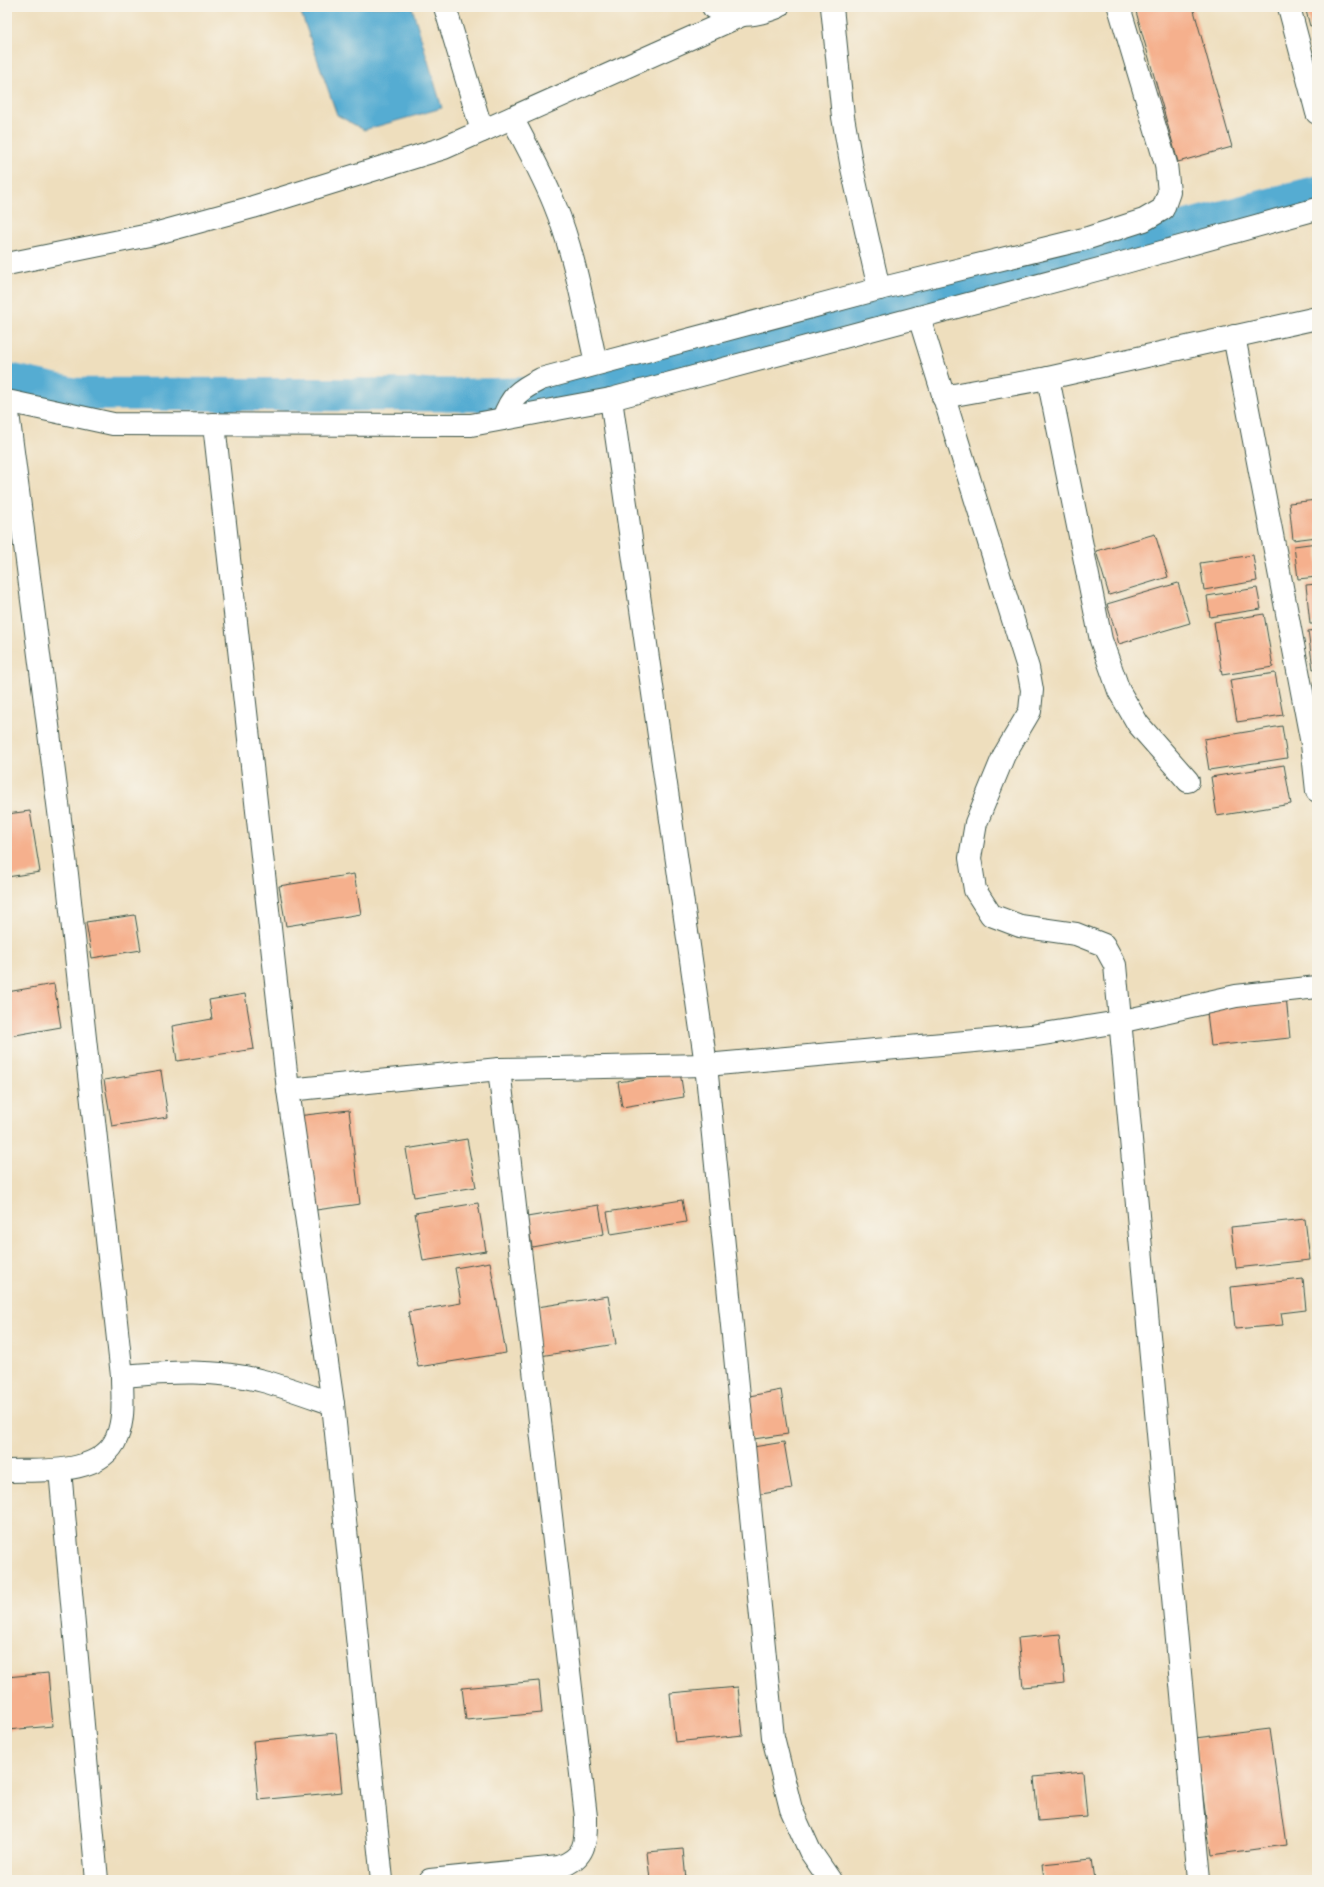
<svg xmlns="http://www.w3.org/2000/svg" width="1324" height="1887" font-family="'Architects Daughter',sans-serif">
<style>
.water{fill:#55acd2;stroke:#3a7483}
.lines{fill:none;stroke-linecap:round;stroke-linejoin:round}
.canal{stroke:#55acd2;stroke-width:33}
.building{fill:#f5b08d}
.minor-casing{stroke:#3e5549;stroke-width:24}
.minor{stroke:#fff;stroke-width:22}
</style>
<rect width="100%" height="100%" fill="#f7f3e8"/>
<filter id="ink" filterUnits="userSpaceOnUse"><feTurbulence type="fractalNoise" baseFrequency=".025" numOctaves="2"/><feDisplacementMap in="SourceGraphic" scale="8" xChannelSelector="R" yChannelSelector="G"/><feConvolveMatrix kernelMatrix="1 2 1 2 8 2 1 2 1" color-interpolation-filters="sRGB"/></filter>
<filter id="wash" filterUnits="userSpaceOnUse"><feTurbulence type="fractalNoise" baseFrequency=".012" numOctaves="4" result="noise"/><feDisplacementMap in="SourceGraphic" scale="16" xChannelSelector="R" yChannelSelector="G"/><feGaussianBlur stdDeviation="0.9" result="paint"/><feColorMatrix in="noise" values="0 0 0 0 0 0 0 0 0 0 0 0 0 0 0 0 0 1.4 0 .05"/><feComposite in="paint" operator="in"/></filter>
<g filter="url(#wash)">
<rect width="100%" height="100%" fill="#eedebd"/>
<!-- water -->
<path class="water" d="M299,7H412L442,108L364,130L337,115Z"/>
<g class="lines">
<!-- canal -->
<path class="canal" d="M7,379L74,394L475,395L553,393L1317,192"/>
</g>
<g id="blocks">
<!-- building -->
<g class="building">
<path d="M1138,7H1193L1232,147L1178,162L1135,8Z"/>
<path d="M1305,7H1317V24L1310,26Z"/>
<path d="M1317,500V537L1293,540L1289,503Z"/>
<path d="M1155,534L1168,577L1109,595L1096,551Z"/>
<path d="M1317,543V577L1298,579L1294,546Z"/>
<path d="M1253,555L1257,581L1204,590L1200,563Z"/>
<path d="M1178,583L1190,623L1119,644L1107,604Z"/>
<path d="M1317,584V624H1310L1306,585Z"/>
<path d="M1257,588L1261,609L1210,617L1207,596Z"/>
<path d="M1264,614L1273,667L1222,675L1214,622Z"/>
<path d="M1317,630V668L1313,669L1308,631Z"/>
<path d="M1275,673L1283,715L1237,722L1230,680Z"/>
<path d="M1282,726L1287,758L1209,770L1204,739Z"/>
<path d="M1284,765L1291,804L1217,816L1211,777Z"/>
<path d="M30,811L40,872L7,877V814Z"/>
<path d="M354,874L361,914L286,926L279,886Z"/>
<path d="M135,915L141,950L92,958L86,922Z"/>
<path d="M54,984L61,1027L10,1036L7,1016V992Z"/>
<path d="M245,994L254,1049L177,1061L172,1026L212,1019L209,1000Z"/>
<path d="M1286,996L1290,1038L1211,1046L1206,1004Z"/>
<path d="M161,1071L168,1117L112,1126L104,1080Z"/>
<path d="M680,1072L684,1097L622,1107L618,1082Z"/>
<path d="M349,1110L360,1204L309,1211L297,1116Z"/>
<path d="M467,1139L476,1187L414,1197L406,1149Z"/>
<path d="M682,1200L686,1222L611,1234L607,1212Z"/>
<path d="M478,1203L486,1251L423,1261L415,1213Z"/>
<path d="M599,1205L604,1234L532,1247L527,1217Z"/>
<path d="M1305,1219L1310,1260L1236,1268L1231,1227Z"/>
<path d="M490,1262L506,1353L418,1367L408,1312L461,1303L455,1268Z"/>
<path d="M1303,1279L1306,1310L1281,1313L1283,1325L1235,1329L1231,1287Z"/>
<path d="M608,1296L616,1344L540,1356L531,1308Z"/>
<path d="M781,1390L788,1434L747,1440L739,1398Z"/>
<path d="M784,1442L792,1489L755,1495L747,1448Z"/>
<path d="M1060,1634L1065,1683L1023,1687L1018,1638Z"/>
<path d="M48,1673L53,1726L7,1730V1677Z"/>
<path d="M539,1681L542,1713L466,1720L462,1688Z"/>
<path d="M738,1687L743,1735L675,1742L670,1693Z"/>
<path d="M1270,1729L1286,1845L1211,1855L1195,1738Z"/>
<path d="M336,1733L342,1792L258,1800L253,1741Z"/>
<path d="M1083,1772L1087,1817L1038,1821L1034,1777Z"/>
<path d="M683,1849L686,1880H650L647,1852Z"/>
<path d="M1092,1859L1095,1880H1044L1042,1864Z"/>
</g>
</g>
</g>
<g filter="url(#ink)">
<use href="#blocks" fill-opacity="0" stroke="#3e5549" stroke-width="1"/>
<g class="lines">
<defs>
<g id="minor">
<path d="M445,7L482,131"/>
<path d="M713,7C739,18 752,17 778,7"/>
<path d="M832,7L843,117L852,168L879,289"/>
<path d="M1289,7L1317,113"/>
<path d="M512,118C527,146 542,174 554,203C575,254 584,310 596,363"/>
<path d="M7,264L154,234L253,207L444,148L740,16"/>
<path d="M919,317L1028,668L1032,690L1030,711L1004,755L976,823L970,858L975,890L991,915L1020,926L1076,934L1104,945L1115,965L1199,1880"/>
<path d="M1234,336L1312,744L1317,791"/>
<path d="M1048,378L1101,640L1119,691L1138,724L1188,781"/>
<path d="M943,397L1048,378L1317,318"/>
<path d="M611,399L706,1065L773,1737L791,1809L810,1851L830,1880"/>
<path d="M7,401L113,424L471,425L611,399L1122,263L1317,209"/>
<path d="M7,405L67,874L122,1376"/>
<path d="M503,419C511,396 519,390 541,379L879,289L1088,238L1144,220L1163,209L1169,192L1166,164L1119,7"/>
<path d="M214,424L288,1090L333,1404L382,1880"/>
<path d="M288,1090L499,1069L706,1065L1031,1036L1119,1022L1236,996L1317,987"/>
<path d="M60,1470L97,1880"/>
<path d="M7,1471C40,1470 102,1476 117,1437C125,1417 122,1396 122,1376C169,1372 217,1369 263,1381C286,1387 310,1396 333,1404"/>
<path d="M430,1880L559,1867C586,1858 586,1842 586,1817L499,1069"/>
</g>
</defs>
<!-- minor casing -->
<use href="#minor" class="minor-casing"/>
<!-- minor -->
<use href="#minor" class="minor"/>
</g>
</g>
<!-- margin -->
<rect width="1324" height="1887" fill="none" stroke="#f7f3e8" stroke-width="24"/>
</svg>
